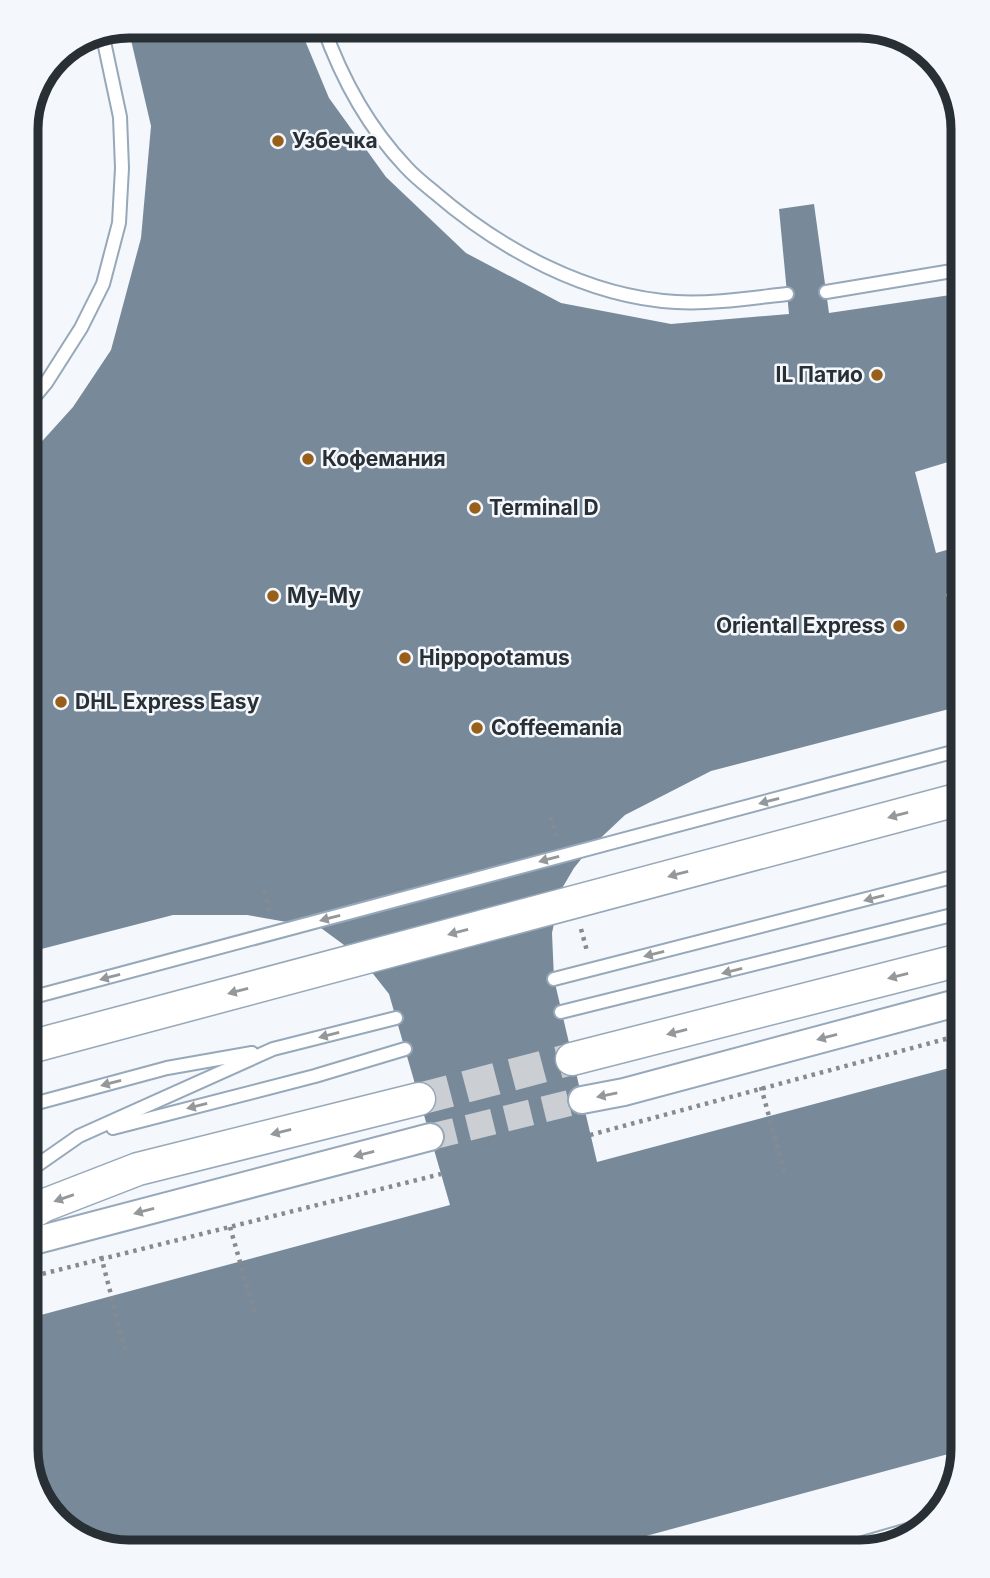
<svg xmlns="http://www.w3.org/2000/svg" width="990" height="1578" font-family="Inter,sans-serif">
<style>
.building{fill:#788a9a}
.lines{fill:none;stroke-linecap:round;stroke-linejoin:round}
.minor-tunnel{stroke:#cbcfd4;stroke-width:26;stroke-dasharray:26 13;stroke-linecap:butt}
.tertiary-tunnel{stroke:#cbcfd4;stroke-width:32;stroke-dasharray:32 16;stroke-linecap:butt}
.service-casing{stroke:#96a8b9;stroke-width:16}
.minor-casing{stroke:#96a8b9;stroke-width:30}
.tertiary-casing{stroke:#96a8b9;stroke-width:35}
.path{stroke:#858b90;stroke-width:4.5;stroke-dasharray:3.5 5;stroke-linecap:butt}
.service{stroke:#fff;stroke-width:12}
.minor{stroke:#fff;stroke-width:26}
.tertiary{stroke:#fff;stroke-width:32}
.service-bridge-casing{stroke:#96a8b9;stroke-width:16;stroke-linecap:butt}
.tertiary-bridge-casing{stroke:#96a8b9;stroke-width:35;stroke-linecap:butt}
.service-bridge{stroke:#fff;stroke-width:12}
.tertiary-bridge{stroke:#fff;stroke-width:32}
.oneway{fill:#94989a}
.poi-dot{fill:#975f1a;stroke:#f4f7fb;stroke-width:2.5}
.labels{text-anchor:middle;stroke-width:5;stroke-linejoin:round;paint-order:stroke}
.poi-label{font-size:21px;font-weight:bold;fill:#283036;stroke:#f4f7fb;text-anchor:start}
.rim{fill:none;stroke:#283036;stroke-width:9}
</style>
<rect width="100%" height="100%" fill="#f4f7fb"/>
<!-- building -->
<path class="building" d="M299,26L329,98L386,177L466,253L561,303L671,324L789,314L779,209L814,204L829,313L964,293V452L958,459L915,472L936,553L964,545V589L946,594L964,659V686L953,708L711,771L625,815L590,848L574,868L561,890L552,933L554,979L597,1162L964,1064L963,1450L587,1552H123L73,1535L37,1494L26,1448V1319L450,1205L389,994L359,956L321,928L247,915H173L26,953V459L73,407L111,350L141,238L151,126L128,27Z"/>
<g class="lines">
<!-- minor-tunnel -->
<path class="minor-tunnel" d="M430,1137L582,1100"/>
<!-- tertiary-tunnel -->
<path class="tertiary-tunnel" d="M419,1099L572,1059"/>
<defs>
<g id="service">
<path d="M323,26C341,77 369,128 406,167C414,176 424,184 434,192C500,249 587,297 676,302C713,304 751,298 787,294"/>
<path d="M826,292L964,269"/>
<path d="M26,407L46,383L81,328L103,284L119,223L122,168L120,117L103,37"/>
<path d="M835,783L964,749"/>
<path d="M554,979L964,874"/>
<path d="M561,1012L964,912"/>
<path d="M26,1106L167,1068L252,1053"/>
<path d="M113,1128L315,1076L405,1049"/>
<path d="M26,1173L79,1136L273,1049L396,1018"/>
</g>
<g id="minor">
<path d="M582,1100L624,1092L964,1001"/>
<path d="M26,1243L430,1137"/>
<path d="M857,1552L912,1536"/>
</g>
<g id="tertiary">
<path d="M572,1059L964,959"/>
<path d="M26,1216L45,1205L138,1169L419,1099"/>
</g>
</defs>
<!-- service casing -->
<use href="#service" class="service-casing"/>
<!-- minor casing -->
<use href="#minor" class="minor-casing"/>
<!-- tertiary casing -->
<use href="#tertiary" class="tertiary-casing"/>
<!-- path -->
<g class="path">
<path d="M551,817L556,836"/>
<path d="M264,891L270,913"/>
<path d="M581,929L587,951"/>
<path d="M761,1087L785,1175"/>
<path d="M590,1135L964,1034"/>
<path d="M230,1227L256,1318"/>
<path d="M101,1256L126,1353"/>
<path d="M26,1278L441,1174"/>
</g>
<!-- service -->
<use href="#service" class="service"/>
<!-- minor -->
<use href="#minor" class="minor"/>
<!-- tertiary -->
<use href="#tertiary" class="tertiary"/>
<defs>
<path id="service-bridge" d="M26,999L835,783"/>
<path id="tertiary-bridge" d="M26,1048L964,798"/>
</defs>
<!-- service-bridge casing -->
<use href="#service-bridge" class="service-bridge-casing"/>
<!-- tertiary-bridge casing -->
<use href="#tertiary-bridge" class="tertiary-bridge-casing"/>
<!-- service-bridge -->
<use href="#service-bridge" class="service-bridge"/>
<!-- tertiary-bridge -->
<use href="#tertiary-bridge" class="tertiary-bridge"/>
</g>
<!-- one-way arrows -->
<defs><path id="oneway-solid" d="M-6-.8H1V-3.2L6.5 0L1 3.2V.8H-6Z" transform="scale(1.75)"/></defs>
<g class="oneway">
<use href="#oneway-solid" transform="translate(769 801) rotate(165)"/>
<use href="#oneway-solid" transform="translate(898 815) rotate(165)"/>
<use href="#oneway-solid" transform="translate(549 859) rotate(165)"/>
<use href="#oneway-solid" transform="translate(678 874) rotate(165)"/>
<use href="#oneway-solid" transform="translate(874 898) rotate(165)"/>
<use href="#oneway-solid" transform="translate(330 918) rotate(165)"/>
<use href="#oneway-solid" transform="translate(458 932) rotate(165)"/>
<use href="#oneway-solid" transform="translate(654 954) rotate(166)"/>
<use href="#oneway-solid" transform="translate(732 971) rotate(166)"/>
<use href="#oneway-solid" transform="translate(898 976) rotate(166)"/>
<use href="#oneway-solid" transform="translate(110 977) rotate(165)"/>
<use href="#oneway-solid" transform="translate(238 991) rotate(165)"/>
<use href="#oneway-solid" transform="translate(677 1032) rotate(166)"/>
<use href="#oneway-solid" transform="translate(329 1035) rotate(166)"/>
<use href="#oneway-solid" transform="translate(827 1037) rotate(165)"/>
<use href="#oneway-solid" transform="translate(111 1083) rotate(165)"/>
<use href="#oneway-solid" transform="translate(607 1095) rotate(169)"/>
<use href="#oneway-solid" transform="translate(197 1106) rotate(166)"/>
<use href="#oneway-solid" transform="translate(281 1132) rotate(166)"/>
<use href="#oneway-solid" transform="translate(364 1154) rotate(166)"/>
<use href="#oneway-solid" transform="translate(64 1198) rotate(161)"/>
<use href="#oneway-solid" transform="translate(144 1211) rotate(165)"/>
</g>
<!-- markers -->
<g class="poi-dot">
<circle cx="278" cy="141" r="7"/>
<circle cx="877" cy="375" r="7"/>
<circle cx="308" cy="459" r="7"/>
<circle cx="475" cy="508" r="7"/>
<circle cx="273" cy="596" r="7"/>
<circle cx="899" cy="626" r="7"/>
<circle cx="405" cy="658" r="7"/>
<circle cx="61" cy="702" r="7"/>
<circle cx="477" cy="728" r="7"/>
</g>
<g class="labels">
<!-- poi labels -->
<g class="poi-label">
<text x="292" y="148">Узбечка</text>
<text x="863" y="382" text-anchor="end">IL Патио</text>
<text x="322" y="466">Кофемания</text>
<text x="489" y="515">Terminal D</text>
<text x="287" y="603">Му-Му</text>
<text x="885" y="633" text-anchor="end">Oriental Express</text>
<text x="419" y="665">Hippopotamus</text>
<text x="75" y="709">DHL Express Easy</text>
<text x="491" y="735">Coffeemania</text>
</g>
</g>
<!-- crop -->
<path d="M0 0H990V1578H0ZM129 38H860A91 91 0 0 1 951 129V1449A91 91 0 0 1 860 1540H129A91 91 0 0 1 38 1449V129A91 91 0 0 1 129 38Z" fill="#f4f7fb" fill-rule="evenodd"/>
<path class="rim" d="M129 38H860A91 91 0 0 1 951 129V1449A91 91 0 0 1 860 1540H129A91 91 0 0 1 38 1449V129A91 91 0 0 1 129 38Z"/>
</svg>
